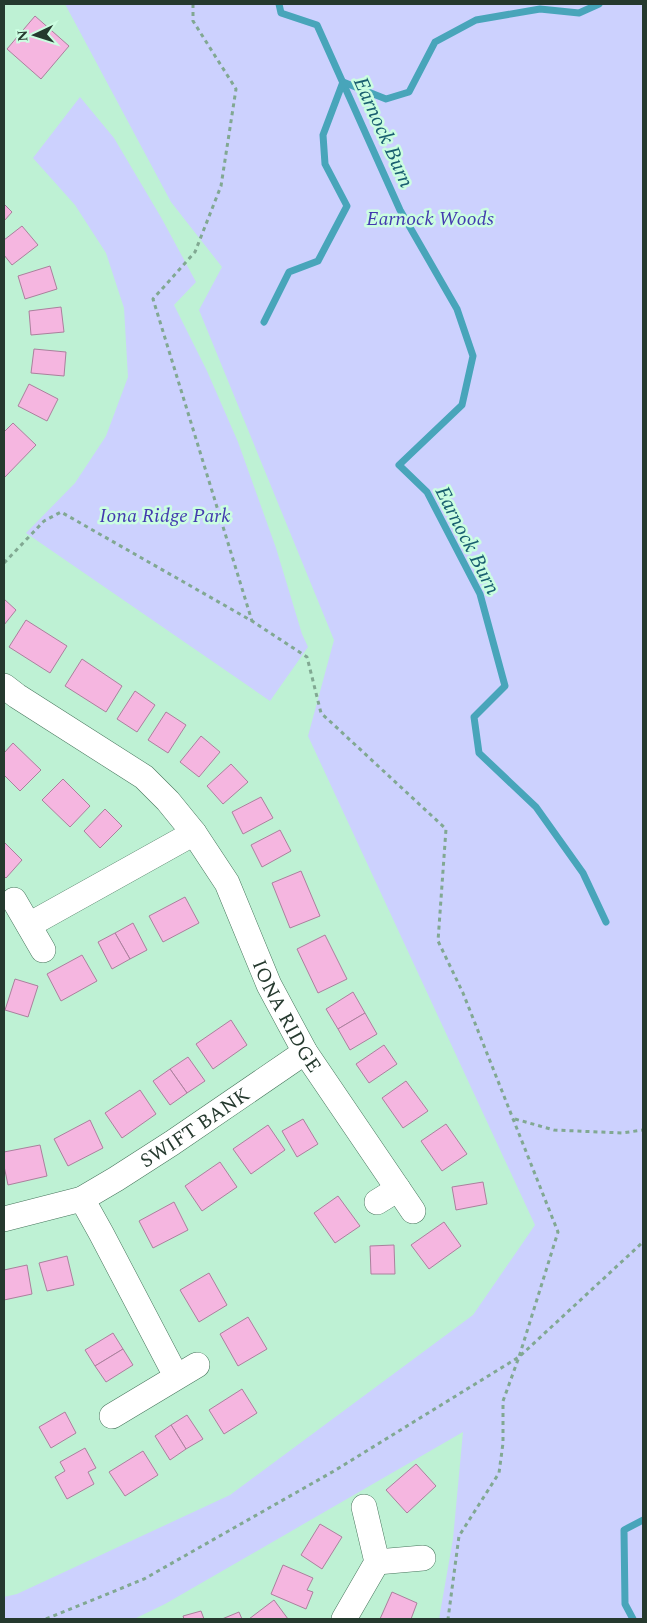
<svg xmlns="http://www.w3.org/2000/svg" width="647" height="1623" font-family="Spectral,serif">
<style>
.green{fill:#ccd1fe}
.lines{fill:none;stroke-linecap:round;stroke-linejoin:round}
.stream{stroke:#48a5ba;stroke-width:7}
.building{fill:#f5b6e0;stroke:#ab809d}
.minor-casing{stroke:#47755c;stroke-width:26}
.path{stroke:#81a892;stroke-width:3;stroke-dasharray:4 4;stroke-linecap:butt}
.minor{stroke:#fff;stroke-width:25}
.labels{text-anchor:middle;stroke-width:5;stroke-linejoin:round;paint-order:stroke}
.park-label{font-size:20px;font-style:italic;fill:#433aaf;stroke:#cbfee1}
.street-label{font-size:20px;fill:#25392e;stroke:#cbfee1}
.water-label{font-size:21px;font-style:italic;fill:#195e70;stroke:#cbfee1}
</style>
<rect width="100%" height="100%" fill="#bef1d4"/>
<!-- green -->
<g class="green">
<path d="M65,4H643V1619H439L453,1539L463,1432L165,1604L134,1619H4V1597L17,1594L230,1495L473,1315L535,1225L308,736L334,640L199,310L222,267L171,202Z"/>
<path d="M80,97L114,138L162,219L196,282L174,305L207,371L238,442L276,548L302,634L308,647L270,701L26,533L75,483L106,436L128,377L124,308L106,253L75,205L33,158Z"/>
</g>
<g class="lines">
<!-- stream -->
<g class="stream">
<path d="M279,4L281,13L317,25L400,210L457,309L473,356L462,405L399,465L427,492L480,594L505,686L474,717L479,753L536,807L583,873L606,922"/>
<path d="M264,322L289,272L318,261L347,206L325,164L323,135L343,82L386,99L409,92L435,42L476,20L540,9L579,13L599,4"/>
<path d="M633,1619L625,1604L624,1530L643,1520"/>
</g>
</g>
<!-- building -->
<g class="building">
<path d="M35,16L69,46L41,79L7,49Z"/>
<path d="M4,204L12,212L4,221Z"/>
<path d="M22,226L38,245L12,265L4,255V240Z"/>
<path d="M50,266L57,289L25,299L18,276Z"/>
<path d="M61,307L64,332L31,335L29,311Z"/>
<path d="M34,349L66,352L64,376L31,373Z"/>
<path d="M29,384L58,399L47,421L18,406Z"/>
<path d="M13,423L36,445L4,478V432Z"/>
<path d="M4,599L16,610L4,625Z"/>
<path d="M26,620L67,646L50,673L9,647Z"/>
<path d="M82,659L122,686L106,712L65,686Z"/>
<path d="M135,691L155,705L137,732L117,719Z"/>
<path d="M166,712L186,725L168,753L148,740Z"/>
<path d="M201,736L220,752L199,777L180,762Z"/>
<path d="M13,743L41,770L20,791L4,775V753Z"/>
<path d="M231,764L248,782L223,804L207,786Z"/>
<path d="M63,779L90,806L70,827L42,800Z"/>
<path d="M261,797L273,818L243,834L232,812Z"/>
<path d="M105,809L122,826L100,848L84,831Z"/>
<path d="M280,830L291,851L262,867L251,845Z"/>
<path d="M4,842L22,860L6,878L4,876Z"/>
<path d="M301,871L320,916L290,928L272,883Z"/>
<path d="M185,897L199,923L163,942L149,916Z"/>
<path d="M133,923L147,950L130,959L115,933Z"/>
<path d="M115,933L130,959L112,969L98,942Z"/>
<path d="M325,935L347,979L318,993L297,949Z"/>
<path d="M82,955L97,981L61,1001L47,974Z"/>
<path d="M15,979L38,986L28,1017L5,1010Z"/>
<path d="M353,992L365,1013L338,1029L326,1009Z"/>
<path d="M365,1013L377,1034L350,1050L338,1029Z"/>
<path d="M231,1020L247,1045L213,1069L196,1044Z"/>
<path d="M384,1045L397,1064L369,1083L356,1064Z"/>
<path d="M188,1057L205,1081L187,1093L170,1069Z"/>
<path d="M170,1069L187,1093L170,1105L153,1081Z"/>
<path d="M406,1081L428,1111L403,1128L382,1098Z"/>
<path d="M140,1090L156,1114L122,1138L105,1113Z"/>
<path d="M303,1119L318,1144L297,1157L282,1131Z"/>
<path d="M90,1120L103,1148L68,1166L54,1139Z"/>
<path d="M446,1124L467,1154L442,1171L421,1141Z"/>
<path d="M268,1125L285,1150L251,1174L233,1149Z"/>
<path d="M40,1145L47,1176L8,1185L4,1166V1152Z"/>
<path d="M220,1162L237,1187L202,1211L185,1186Z"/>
<path d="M483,1182L487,1204L456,1210L452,1187Z"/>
<path d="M338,1196L360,1226L335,1243L314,1213Z"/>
<path d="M174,1202L188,1230L153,1248L139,1221Z"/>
<path d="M444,1222L461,1246L429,1269L411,1245Z"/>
<path d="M394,1245L395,1274H371L370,1246Z"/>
<path d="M67,1256L74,1285L47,1291L39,1263Z"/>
<path d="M27,1265L32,1294L4,1300V1270Z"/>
<path d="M209,1273L227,1305L199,1322L180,1290Z"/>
<path d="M248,1317L267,1349L238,1366L220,1334Z"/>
<path d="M113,1333L123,1349L95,1366L85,1350Z"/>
<path d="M123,1349L133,1365L106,1382L95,1366Z"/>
<path d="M242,1389L257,1413L224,1434L209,1410Z"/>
<path d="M65,1412L76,1433L51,1448L39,1427Z"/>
<path d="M187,1415L203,1439L186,1449L171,1425Z"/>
<path d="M171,1425L186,1449L170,1460L155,1436Z"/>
<path d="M85,1448L96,1468L88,1472L94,1484L67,1499L55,1477L65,1471L60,1462Z"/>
<path d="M143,1451L158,1475L125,1496L109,1472Z"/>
<path d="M416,1464L436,1486L407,1513L386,1490Z"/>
<path d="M320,1524L342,1537L322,1569L301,1555Z"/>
<path d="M283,1565L313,1578L307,1590L313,1592L306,1609L271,1594Z"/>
<path d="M392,1592L417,1603L411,1619H380Z"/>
<path d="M274,1600L288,1619H249Z"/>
<path d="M201,1611L204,1619H184L183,1616Z"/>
<path d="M239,1612L242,1619H222Z"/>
</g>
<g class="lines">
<defs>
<g id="minor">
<path id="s1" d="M4,686L17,696L144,777L168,801L194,833L227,883L269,985L305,1052L413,1211"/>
<path d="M14,900L43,950"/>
<path d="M29,925L194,833"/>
<path d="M82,1199L101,1233L176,1376"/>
<path d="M377,1202L398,1189"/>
<path id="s2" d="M4,1219L82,1199L116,1179L172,1143L305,1052"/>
<path d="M112,1416L197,1365"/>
<path d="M377,1562L423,1558"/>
<path d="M344,1619L377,1562L364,1507"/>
</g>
</defs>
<!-- minor casing -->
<use href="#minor" class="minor-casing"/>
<!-- path -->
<g class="path">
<path d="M193,4V21L236,89L221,186L195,252L153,299L252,621"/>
<path d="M4,563L44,521L61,512L252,621L307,657L321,713L446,829L438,941L463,993L558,1232L519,1357L503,1401V1443L499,1473L459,1536L448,1619"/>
<path d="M515,1119L554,1130L622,1133L643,1130"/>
<path d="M46,1619L144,1579L334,1471L519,1357L643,1242"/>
</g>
<!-- minor -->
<use href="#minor" class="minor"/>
</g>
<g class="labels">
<!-- park labels -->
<g class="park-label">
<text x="430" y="225">Earnock Woods</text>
<text x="165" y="522">Iona Ridge Park</text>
</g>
<!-- street labels -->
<g class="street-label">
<text dy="7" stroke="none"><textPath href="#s1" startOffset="448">IONA RIDGE</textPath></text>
<text dy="7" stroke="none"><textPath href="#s2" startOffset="214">SWIFT BANK</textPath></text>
</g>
<!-- water labels -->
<g class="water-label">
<text transform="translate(384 132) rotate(66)" y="7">Earnock Burn</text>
<text transform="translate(468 540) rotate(63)" y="7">Earnock Burn</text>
</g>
</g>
<!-- border -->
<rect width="647" height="1623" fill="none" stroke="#25392e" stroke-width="10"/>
<!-- north arrow -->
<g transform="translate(35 35) rotate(266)" stroke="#cbfee1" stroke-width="4" paint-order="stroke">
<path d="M0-4L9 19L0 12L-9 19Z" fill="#25392e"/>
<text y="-8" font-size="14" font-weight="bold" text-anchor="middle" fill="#25392e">N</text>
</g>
</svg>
